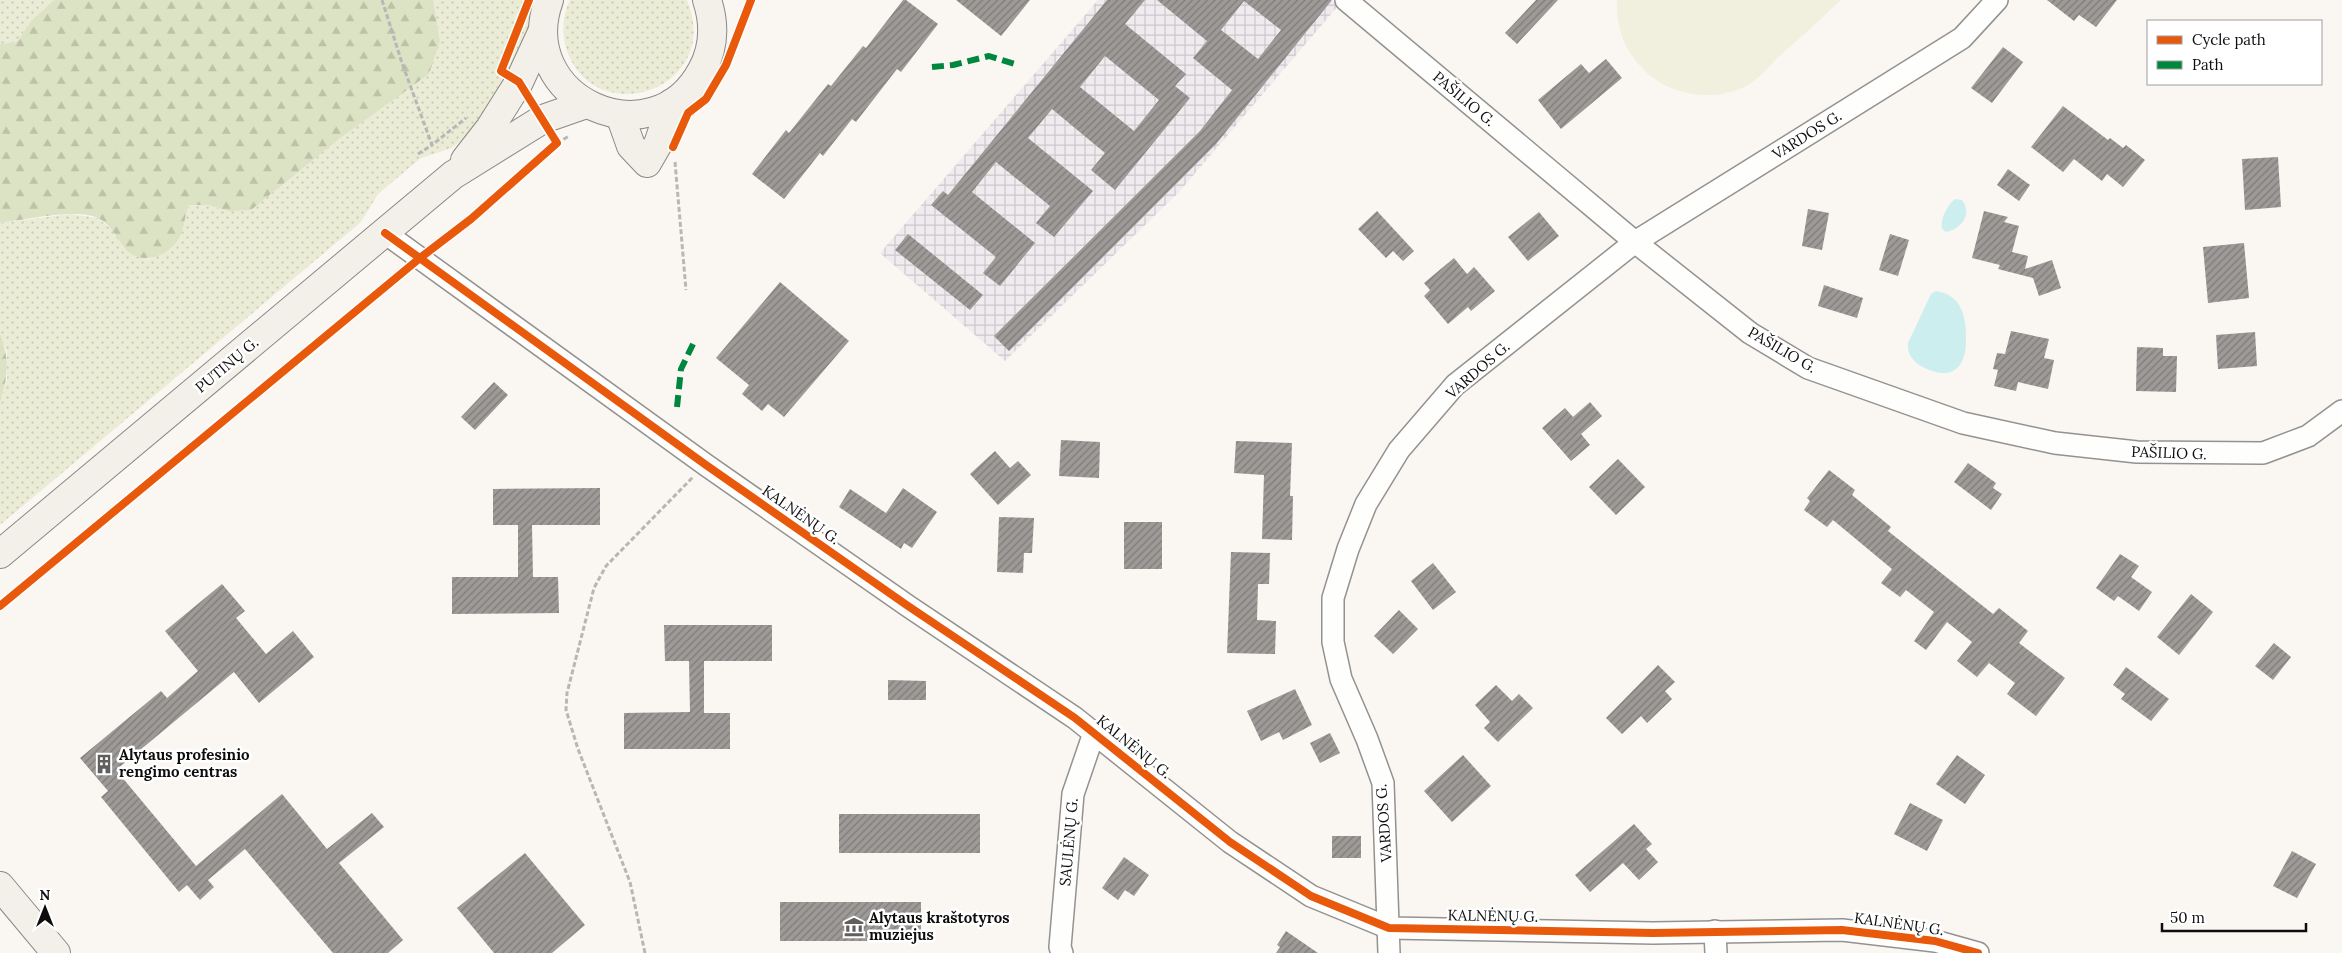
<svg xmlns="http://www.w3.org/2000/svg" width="2342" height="953" font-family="Lora,serif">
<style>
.industrial{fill:url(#industrial-grid)}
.grass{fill:url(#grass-dots)}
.forest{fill:url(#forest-firs)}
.pitch{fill:#f1f0de}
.water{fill:#cdeeef}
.building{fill:url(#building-hatch);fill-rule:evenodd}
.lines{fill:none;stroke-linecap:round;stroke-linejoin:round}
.street-casing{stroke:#949290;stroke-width:24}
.secondary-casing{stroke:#8a8987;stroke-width:30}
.path{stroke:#b8b7b6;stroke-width:3;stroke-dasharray:5 2.5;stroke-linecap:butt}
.street{stroke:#fefefd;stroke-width:21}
.secondary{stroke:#f3f0ea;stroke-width:28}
.quiet{stroke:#00873e;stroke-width:6;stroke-dasharray:12 6;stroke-linecap:butt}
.cycleway-casing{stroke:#fff;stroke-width:11}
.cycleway{stroke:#e8590c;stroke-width:8}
.labels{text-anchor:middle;stroke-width:5;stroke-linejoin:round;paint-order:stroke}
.street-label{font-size:15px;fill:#0d0d0d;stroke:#fff}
.poi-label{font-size:15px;font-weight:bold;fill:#0d0d0d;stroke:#fff;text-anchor:start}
</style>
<defs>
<pattern id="industrial-grid" width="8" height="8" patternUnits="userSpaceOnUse" patternTransform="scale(1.25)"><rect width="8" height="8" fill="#f0ebee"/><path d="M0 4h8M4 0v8" fill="none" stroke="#cdc8cb"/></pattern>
<pattern id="grass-dots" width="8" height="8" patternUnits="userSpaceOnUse" patternTransform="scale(1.25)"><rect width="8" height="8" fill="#eaecd5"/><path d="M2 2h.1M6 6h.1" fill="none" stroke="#c8c9b6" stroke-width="1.8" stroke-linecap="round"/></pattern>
<pattern id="forest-firs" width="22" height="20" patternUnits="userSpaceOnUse" patternTransform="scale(1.25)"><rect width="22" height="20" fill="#dce2c4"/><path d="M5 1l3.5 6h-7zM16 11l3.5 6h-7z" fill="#bcc1a7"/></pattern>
<pattern id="building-hatch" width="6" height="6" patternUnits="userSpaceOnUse" patternTransform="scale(1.25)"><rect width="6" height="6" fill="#9d9a98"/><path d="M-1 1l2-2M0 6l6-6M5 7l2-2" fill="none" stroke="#7e7c7a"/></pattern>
</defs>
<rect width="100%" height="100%" fill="#faf6f2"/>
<!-- industrial -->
<path class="industrial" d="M1098,0H1331L1338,6L1179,192L1005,361L880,253Z"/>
<!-- grass -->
<g class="grass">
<path d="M0,0H54L31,21L17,42L0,44Z"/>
<path d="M433,0H541L497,100L478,127L452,148L421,158L378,194L361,222L0,525V403L7,379V352L0,333V223L70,214L98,218L116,233L123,247L148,259C187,244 175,237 189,205H208L228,211L339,139L428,74L440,41Z"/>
<path d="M570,0H687C725,92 588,134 565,44C562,30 563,13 570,0Z"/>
</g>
<!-- forest -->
<g class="forest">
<path d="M54,0H433L440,41L429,74L339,139L251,210L228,211L208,205H189C184,215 185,229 179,238C168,258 137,267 123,246C116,236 110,224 98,218C76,208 24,220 0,223V44L17,42L31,21Z"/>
<path d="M0,333C10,360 8,376 0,403Z"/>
</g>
<!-- pitch -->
<path class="pitch" d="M1617,0H1841C1820,20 1798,40 1776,59C1768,68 1758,79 1748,85C1717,102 1675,97 1648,74C1626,54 1616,30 1617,0Z"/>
<!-- water -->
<g class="water">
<path d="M1955,199L1962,200C1973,214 1961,229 1946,232L1942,229C1940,218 1947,206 1955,199Z"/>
<path d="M1936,291C1961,295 1966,315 1966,337C1967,368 1952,382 1923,367C1913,362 1907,354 1908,343L1931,294Z"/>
</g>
<!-- building -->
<g class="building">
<path d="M903,0H906L938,24L901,72L897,69L856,122L852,119L823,156L820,153L784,199L752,174L786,130L789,133L828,84L831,86L863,46L866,48Z"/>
<path d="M956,0H1030L1001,36Z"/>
<path d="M1107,0H1145L1125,24L1186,74L1175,86L1190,98L1115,190L1091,170L1105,153L1052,109L1028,138L1093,191L1054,237L1036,223L1050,206L996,162L972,192L1035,243L1000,286L983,273L996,257L931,205L943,191L948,195ZM1105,56L1159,100L1134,131L1080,87Z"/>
<path d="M1157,0H1332L1216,144L1009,351L994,336L1200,131L1232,90L1193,58L1207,41ZM1244,1L1281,30L1258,59L1221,30Z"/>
<path d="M1536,0H1558L1517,44L1505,33Z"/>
<path d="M2047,0H2117L2096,27L2079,15L2074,21Z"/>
<path d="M2003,47L2023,62L1992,103L1971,88Z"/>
<path d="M1606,59L1622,78L1561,129L1538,100L1581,64L1589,73Z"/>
<path d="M2063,106L2108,140L2110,138L2123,148L2126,145L2145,160L2123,187L2107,174L2102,181L2074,159L2063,172L2031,147Z"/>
<path d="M2278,157L2281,207L2245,210L2242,159Z"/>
<path d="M2008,169L2030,185L2019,201L1997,185Z"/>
<path d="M1808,209L1829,213L1822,250L1802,246Z"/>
<path d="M1377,211L1414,251L1403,261L1393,251L1386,258L1358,229Z"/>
<path d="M1984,211L2008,217L2004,222L2019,226L2012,252L2028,256L2025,269L2052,260L2061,288L2039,296L2033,278L1998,269L2000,265L1972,258Z"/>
<path d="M1539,212L1559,236L1528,261L1508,237Z"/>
<path d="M908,234L983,295L970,310L895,250Z"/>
<path d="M1890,234L1909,240L1898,276L1879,270Z"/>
<path d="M2244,243L2249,298L2208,303L2203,247Z"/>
<path d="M1454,258L1467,274L1474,267L1495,291L1471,311L1468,307L1448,324L1424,296L1430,290L1424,283Z"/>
<path d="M780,282L849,341L784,417L768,404L762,411L742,394L749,385L716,358Z"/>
<path d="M1824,285L1863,298L1857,318L1818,306Z"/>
<path d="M2011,331L2049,339L2044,358L2054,360L2048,389L2018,382L2016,391L1994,386L1998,370L1993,369L1997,353L2005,354Z"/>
<path d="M2255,332L2257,366L2218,369L2216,335Z"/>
<path d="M2137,347L2163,348V356H2177L2176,392L2136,391Z"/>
<path d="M494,382L508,395L475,430L461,417Z"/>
<path d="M1590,402L1602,416L1581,434L1590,445L1571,461L1542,428L1565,408L1573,417Z"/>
<path d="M1061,440L1100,442L1099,478L1059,476Z"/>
<path d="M1236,441L1292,443L1290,496H1293L1292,540L1262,539L1264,475L1234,473Z"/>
<path d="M995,451L1010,468L1018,461L1031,475L998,505L970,474Z"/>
<path d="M1618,459L1645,487L1616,515L1589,487Z"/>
<path d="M1968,463L1996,483L1993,488L2002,494L1991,510L1954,482Z"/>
<path d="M1829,470L1855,490L1852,495L1891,527L1888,531L1993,614L1999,608L2028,631L2019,643L2065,678L2036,716L2007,694L2015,683L1989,663L1977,677L1957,661L1972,642L1947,622L1926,650L1914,641L1934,612L1906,590L1900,597L1881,583L1892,569L1833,520L1827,527L1804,510L1810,501L1807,498Z"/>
<path d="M600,488V525H532L533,577H558L559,613L452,614V577H518V525H493V489Z"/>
<path d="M903,488L937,512L912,548L904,543L901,549L839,507L850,489L886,513Z"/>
<path d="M999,517L1034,518L1032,553H1024L1023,573L997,572Z"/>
<rect x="1124" y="522" width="38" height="47"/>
<path d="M1231,552L1270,553L1269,584H1258L1257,620L1276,621L1275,654L1227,653Z"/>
<path d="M2120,554L2139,566L2131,577L2152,592L2139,611L2118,596L2114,601L2096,588Z"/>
<path d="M1433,563L1456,592L1433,610L1411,581Z"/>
<path d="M222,584L245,611L236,618L266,654L293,631L314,657L259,703L234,672L116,770L196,866L282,794L327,849L372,813L384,827L339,863L403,940L388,953H333L245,849L208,880L214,887L200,900L187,885L179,892L101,797L108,791L80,758L161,691L167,698L198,671L165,631Z"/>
<path d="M2191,594L2213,612L2179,655L2157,637Z"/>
<path d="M1399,610L1418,629L1393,654L1374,636Z"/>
<path d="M664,625H772V661H704V713H730V749H624V713L690,712L689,661H665Z"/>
<path d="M2274,643L2291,657L2273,680L2255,666Z"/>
<path d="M1658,665L1675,682L1665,691L1672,699L1647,723L1641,716L1622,734L1606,718Z"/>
<path d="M2126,667L2169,699L2151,721L2121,699L2125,694L2113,685Z"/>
<path d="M888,680L926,681V700H888Z"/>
<path d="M1496,685L1512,701L1519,694L1533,708L1498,742L1484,728L1490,722L1475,705Z"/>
<path d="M1295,689L1312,725L1283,740L1279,732L1261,741L1247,711Z"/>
<path d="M1330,733L1340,753L1320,763L1310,743Z"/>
<path d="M1463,755L1491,786L1452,822L1424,791Z"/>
<path d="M1957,755L1985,775L1965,804L1936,784Z"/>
<path d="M1910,803L1943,820L1927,851L1894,834Z"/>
<rect x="839" y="814" width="141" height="39"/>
<path d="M1634,824L1652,844L1646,849L1658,862L1639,880L1623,863L1590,892L1575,875Z"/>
<rect x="1332" y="836" width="29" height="22"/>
<path d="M2292,851L2316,864L2297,898L2273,886Z"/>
<path d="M525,853L585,925L552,953H494L457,908Z"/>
<path d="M1124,857L1149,875L1134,896L1125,890L1118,900L1102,888Z"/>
<rect x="780" y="902" width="141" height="39"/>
<path d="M1286,931L1318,953H1276L1280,947L1277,945Z"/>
</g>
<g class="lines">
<defs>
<g id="street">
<path d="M1346,0L1635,242L1750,333L1808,368L1963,423L2055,443L2137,452L2263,453L2308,436L2342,411"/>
<path d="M385,233L706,465L908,606L1075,718L1230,842L1311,896L1389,928L1653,933L1842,930L1935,941L1978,953"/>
<path d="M1715,931L1716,953"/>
<path d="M1062,953L1060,947L1073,794L1094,733"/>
<path d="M1389,953L1383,783L1367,739L1341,679L1333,642V598L1348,549L1366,504L1399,450L1455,385L1635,242L1962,38L1997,0"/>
</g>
<g id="secondary">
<path d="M549,0C513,99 653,162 702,70C714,48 715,24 707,0"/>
<path d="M620,115L631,146L647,163L658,144L672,103"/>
<path d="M465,160L490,128L519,82L543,30"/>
<path d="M0,554L453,175L543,119L586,104"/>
<path d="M0,886L56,953"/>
</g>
</defs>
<!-- street casing -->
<use href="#street" class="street-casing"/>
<!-- secondary casing -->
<use href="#secondary" class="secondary-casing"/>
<!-- path -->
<g class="path">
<path d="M382,0L402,63L432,145L466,118"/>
<path d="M557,143L569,136"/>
<path d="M418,154L432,145"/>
<path d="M675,162L686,290"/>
<path d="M645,953L630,882L578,749L566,710L567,693L594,588L606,566L693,477"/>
</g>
<!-- street -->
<use href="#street" class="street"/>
<!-- secondary -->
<use href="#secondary" class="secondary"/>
<!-- quiet -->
<g class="quiet">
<path d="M932,67L953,65L989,56L1018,65"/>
<path d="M677,407L681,369L694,342"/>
</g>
<defs>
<g id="cycleway">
<path d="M673,147L688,113L706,99L726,65L751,0"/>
<path d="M385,233L706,465L908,606L1075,718L1230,842L1311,896L1389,928L1653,933L1842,930L1935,941L1978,953"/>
<path d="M0,606L420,258L471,219L557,143L519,82L501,71L529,0"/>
</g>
</defs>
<!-- cycleway casing -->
<use href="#cycleway" class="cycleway-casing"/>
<!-- cycleway -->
<use href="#cycleway" class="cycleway"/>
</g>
<!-- icons -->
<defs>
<symbol id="building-bare" viewBox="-9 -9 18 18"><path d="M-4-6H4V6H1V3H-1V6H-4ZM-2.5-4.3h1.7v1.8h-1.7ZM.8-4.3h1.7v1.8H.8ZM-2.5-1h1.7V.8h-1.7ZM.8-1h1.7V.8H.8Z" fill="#605f5d" stroke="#fff" stroke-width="2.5" paint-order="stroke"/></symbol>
<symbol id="museum-bare" viewBox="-9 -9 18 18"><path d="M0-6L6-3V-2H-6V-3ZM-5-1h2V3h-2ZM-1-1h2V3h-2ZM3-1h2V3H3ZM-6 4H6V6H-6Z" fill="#605f5d" stroke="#fff" stroke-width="2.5" paint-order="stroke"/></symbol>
</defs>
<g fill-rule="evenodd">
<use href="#building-bare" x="90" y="750" width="28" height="28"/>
<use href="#museum-bare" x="840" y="913" width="28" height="28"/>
</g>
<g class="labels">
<!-- street labels -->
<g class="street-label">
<text transform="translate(1464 99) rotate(40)" y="5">PAŠILIO G.</text>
<text transform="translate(1807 135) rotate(-32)" y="5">VARDOS G.</text>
<text transform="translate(1782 350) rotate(30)" y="5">PAŠILIO G.</text>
<text transform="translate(227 365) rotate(-40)" y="5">PUTINŲ G.</text>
<text transform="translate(1478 370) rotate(-41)" y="5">VARDOS G.</text>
<text transform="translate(2169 453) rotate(2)" y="5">PAŠILIO G.</text>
<text transform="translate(801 515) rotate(35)" y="5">KALNĖNŲ G.</text>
<text transform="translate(1134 747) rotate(39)" y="5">KALNĖNŲ G.</text>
<text transform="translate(1384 823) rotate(-94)" y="5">VARDOS G.</text>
<text transform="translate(1069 842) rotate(-85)" y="5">SAULĖNŲ G.</text>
<text transform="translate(1493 916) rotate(1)" y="5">KALNĖNŲ G.</text>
<text transform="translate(1899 924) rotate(8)" y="5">KALNĖNŲ G.</text>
</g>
<!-- poi labels -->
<g class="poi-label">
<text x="119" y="760">Alytaus profesinio<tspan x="119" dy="17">rengimo centras</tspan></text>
<text x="869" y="923">Alytaus kraštotyros<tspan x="869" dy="17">muziejus</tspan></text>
</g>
</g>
<!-- legend -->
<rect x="2147" y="20" width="175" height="65" fill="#ffffff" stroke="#9e9e9e"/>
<rect x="2157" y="36" width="25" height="8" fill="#e8590c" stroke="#9e9e9e"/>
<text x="2192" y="45" font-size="15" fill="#0d0d0d">Cycle path</text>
<rect x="2157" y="61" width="25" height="8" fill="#00873e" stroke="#9e9e9e"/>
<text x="2192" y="70" font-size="15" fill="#0d0d0d">Path</text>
<!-- north arrow -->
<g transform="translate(45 908)" stroke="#ffffff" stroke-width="4" paint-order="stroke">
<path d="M0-4L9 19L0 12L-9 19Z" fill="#0d0d0d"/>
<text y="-8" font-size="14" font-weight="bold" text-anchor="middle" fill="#0d0d0d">N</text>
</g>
<!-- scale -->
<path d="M2162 923v8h144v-8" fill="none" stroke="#0d0d0d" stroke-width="2.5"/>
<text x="2170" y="923" font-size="15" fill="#0d0d0d" stroke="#ffffff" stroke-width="4" paint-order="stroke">50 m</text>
</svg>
